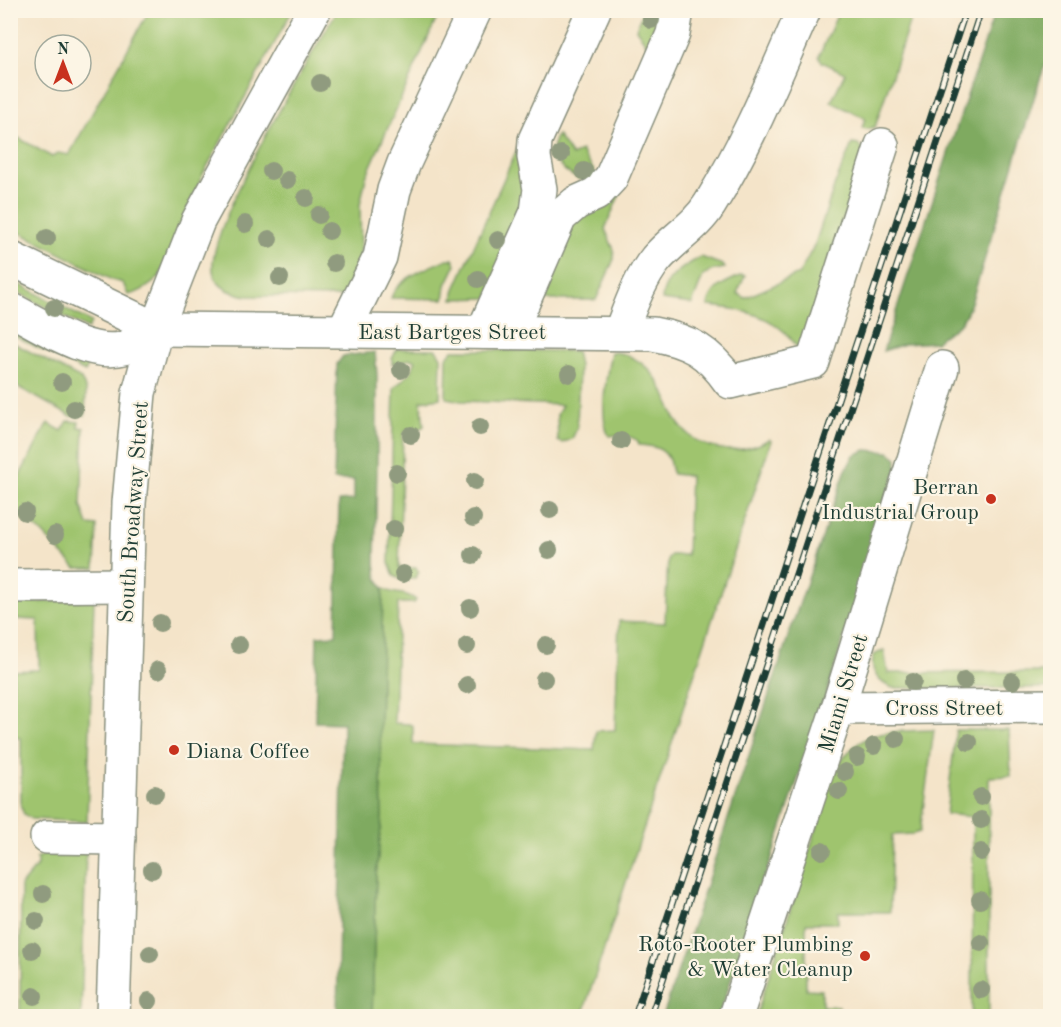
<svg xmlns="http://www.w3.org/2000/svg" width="1061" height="1027" font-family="'Old Standard TT',serif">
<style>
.green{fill:#9fc46e;stroke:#5f8051;stroke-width:1.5}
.forest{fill:#7faa61;stroke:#4f744a;stroke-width:1.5}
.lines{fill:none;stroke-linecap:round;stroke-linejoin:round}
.minor-casing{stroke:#8a907e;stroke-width:36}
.major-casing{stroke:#8a907e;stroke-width:36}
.minor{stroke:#fff;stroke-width:33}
.major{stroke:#fff;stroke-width:33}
.rail-casing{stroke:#1f3d34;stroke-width:7}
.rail{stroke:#fcf5e5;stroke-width:4.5;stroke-dasharray:14;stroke-linecap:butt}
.tree{fill:#909b7f}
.poi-dot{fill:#c8321e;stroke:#fcf5e5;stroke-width:2}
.labels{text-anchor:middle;stroke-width:4.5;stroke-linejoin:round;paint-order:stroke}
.street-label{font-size:22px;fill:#1f3d34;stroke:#fcf5e5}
.poi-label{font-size:22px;fill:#1f3d34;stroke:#fcf5e5;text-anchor:end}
</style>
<rect width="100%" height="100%" fill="#fcf5e5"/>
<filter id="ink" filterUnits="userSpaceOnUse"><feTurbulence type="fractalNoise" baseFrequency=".0167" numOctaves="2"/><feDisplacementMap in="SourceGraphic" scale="12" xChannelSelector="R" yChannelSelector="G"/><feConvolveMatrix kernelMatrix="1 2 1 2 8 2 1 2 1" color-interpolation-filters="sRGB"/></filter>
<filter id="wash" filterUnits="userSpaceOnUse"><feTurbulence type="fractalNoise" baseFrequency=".008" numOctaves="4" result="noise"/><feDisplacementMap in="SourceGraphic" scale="24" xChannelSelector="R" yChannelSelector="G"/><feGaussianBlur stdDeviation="1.35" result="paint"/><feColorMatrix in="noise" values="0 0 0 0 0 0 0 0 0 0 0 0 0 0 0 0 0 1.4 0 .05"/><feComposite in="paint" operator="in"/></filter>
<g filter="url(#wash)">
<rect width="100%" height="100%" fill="#f4e4c9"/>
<!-- green -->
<g class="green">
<path d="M149,11H292L202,176L160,276C151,286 142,292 128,295L123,283L112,280L11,228L10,133L52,157L58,153L69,155Z"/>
<path d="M337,11H440L366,177L360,205L361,258L344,297L247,296C232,293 216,288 213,271C207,225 310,58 337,11Z"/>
<path d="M643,11H664L650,49L636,29Z"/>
<path d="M839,11H913L875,127L867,129L862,128L865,118L831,102L845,73L822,62L819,56Z"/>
<path d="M557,135L572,156L581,151L594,171V175L586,182C566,175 544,158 557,135Z"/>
<path d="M852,144L859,145L865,152L800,353C782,317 745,309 708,306C711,286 726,283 742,275L745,276L737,293L745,298L799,274L815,244L835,184Z"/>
<path d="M518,147V159L530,188L488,298L453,299L455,289Z"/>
<path d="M621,191L605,229L614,250V259L596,300H538L562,230Z"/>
<path d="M701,257L723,265L725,268L710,271L703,276L692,304L662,300C662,279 684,266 701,257Z"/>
<path d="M447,259H453L456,264L446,285L444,299L391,298C397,278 428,268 447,259Z"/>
<path d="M11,280L91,322L88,329L11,289Z"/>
<path d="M10,326L88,366L85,372L11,334Z"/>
<path d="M10,341L81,379L86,390L85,415L80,414V417L70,416L11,383Z"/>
<path d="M397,349H436L441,357L440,398L421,401L424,426L419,429L406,431L403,435L399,568H416L419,572L415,578L402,580L394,576L389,563L394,388L409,374L416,361L411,359L392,364V359Z"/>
<path d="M453,350L576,351L579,366L577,428L572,439L562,443L558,441L557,415L562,405L461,401L446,398L447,357Z"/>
<path d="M611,352C633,352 652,369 662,388C667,397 670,408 675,418C694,451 738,459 769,439L771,441L582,1016H372L376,876L382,817L380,727L383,588C394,596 406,591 416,600L414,603H398L394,723L409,724L413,726V744L594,750L596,731L615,730L619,621L665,623L668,558L671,555H687L690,476L673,474C670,469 671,465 669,460C664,447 651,446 639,445L638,441C632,436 617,434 609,436C598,417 607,373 611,352Z"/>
<path d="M68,421L79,422L78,427L84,428L81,505L88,525L97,526L95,568H76L40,531L11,510V485L14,486L48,423L62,431Z"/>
<path d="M94,599L87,822L31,819L24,814L21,807V738L11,737L10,692H13V671L39,670L38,620L16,619V603Z"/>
<path d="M884,650L888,673L1050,672V688H893C878,683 869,670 874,655Z"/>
<path d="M934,730L920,832L913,834L892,835L890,912H838V923H806V989L822,990V1006H839V1016H756L833,777C853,729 888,731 934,730Z"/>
<path d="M956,730H1009L1011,776L989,777V1016H972L973,817L946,814Z"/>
<path d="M61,848L86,849L81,1016H20L21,885L37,866V858L45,854L61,856Z"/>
</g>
<!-- forest -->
<g class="forest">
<path d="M995,11H1050V61L1045,65L1039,82L972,300C968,311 963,323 952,330C945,334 941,336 936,342L905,344L883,351Z"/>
<path d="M375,352L377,375V465L375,563L377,578L383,588L380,727L382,817L376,876L372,1016H337L343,723L315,722L317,636L336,635L339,501L354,500V480H334L337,364L343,356Z"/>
<path d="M866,450L889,452L897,458V468L827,692L719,1016H663L785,646L845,472L854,455Z"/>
</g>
</g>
<g filter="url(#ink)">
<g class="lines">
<defs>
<g id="minor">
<path d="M156,329L653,334C690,341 708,351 730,382L813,362L882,145"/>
<path d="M344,330L380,257L394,190L404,163L475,10"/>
<path d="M483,332L537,212L540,189L534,157L535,140L594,10"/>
<path d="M510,332L560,217L576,203L596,194L611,178L673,34L677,10"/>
<path d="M620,333C630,308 639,280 656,259C673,239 696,227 710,204C748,143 775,76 804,10"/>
<path d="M10,586L126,585"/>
<path d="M838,708L1050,706"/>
<path d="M47,837L119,838"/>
<path d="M736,1016L838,708L942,368"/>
</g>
<g id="major">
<path d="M10,258L156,329"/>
<path d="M10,309C40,324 89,358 124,348C136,344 146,336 156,329"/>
<path d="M113,1016L129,503L139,393L156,329L198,221L314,10"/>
</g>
</defs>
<!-- minor casing -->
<use href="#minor" class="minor-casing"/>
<!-- major casing -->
<use href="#major" class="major-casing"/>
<!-- minor -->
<use href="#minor" class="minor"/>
<!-- major -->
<use href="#major" class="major"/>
<defs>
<g id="rail">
<path d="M635,1016L966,10"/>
<path d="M651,1016L981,10"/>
</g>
</defs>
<!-- rail casing -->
<use href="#rail" class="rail-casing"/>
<!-- rail -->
<use href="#rail" class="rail"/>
</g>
<!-- trees -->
<g class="tree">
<circle cx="651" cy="20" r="9"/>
<circle cx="320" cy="83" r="9"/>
<circle cx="561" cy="154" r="9"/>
<circle cx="271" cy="171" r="9"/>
<circle cx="584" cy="171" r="9"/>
<circle cx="287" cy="180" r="9"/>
<circle cx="306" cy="198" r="9"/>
<circle cx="319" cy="215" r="9"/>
<circle cx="245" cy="224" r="9"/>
<circle cx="329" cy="231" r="9"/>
<circle cx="47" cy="238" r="9"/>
<circle cx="269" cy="239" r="9"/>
<circle cx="498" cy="240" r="9"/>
<circle cx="334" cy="263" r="9"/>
<circle cx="280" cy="278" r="9"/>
<circle cx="478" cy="279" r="9"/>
<circle cx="54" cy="308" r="9"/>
<circle cx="401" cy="370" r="9"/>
<circle cx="569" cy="374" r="9"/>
<circle cx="62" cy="382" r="9"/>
<circle cx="74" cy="409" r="9"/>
<circle cx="480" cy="427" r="9"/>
<circle cx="411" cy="435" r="9"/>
<circle cx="621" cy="441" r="9"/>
<circle cx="397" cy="473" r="9"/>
<circle cx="475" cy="481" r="9"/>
<circle cx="550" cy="510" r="9"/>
<circle cx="25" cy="512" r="9"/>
<circle cx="473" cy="518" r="9"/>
<circle cx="394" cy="529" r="9"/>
<circle cx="55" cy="535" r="9"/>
<circle cx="549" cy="550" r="9"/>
<circle cx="473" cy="555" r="9"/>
<circle cx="403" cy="574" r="9"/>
<circle cx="470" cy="608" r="9"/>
<circle cx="160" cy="623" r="9"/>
<circle cx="239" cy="645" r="9"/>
<circle cx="546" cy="645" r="9"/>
<circle cx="467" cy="646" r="9"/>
<circle cx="158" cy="670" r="9"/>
<circle cx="544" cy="679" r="9"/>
<circle cx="964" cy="681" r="9"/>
<circle cx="1012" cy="681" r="9"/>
<circle cx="913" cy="682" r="9"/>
<circle cx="467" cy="685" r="9"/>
<circle cx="896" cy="739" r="9"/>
<circle cx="969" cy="742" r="9"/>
<circle cx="874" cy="746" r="9"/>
<circle cx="857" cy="757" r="9"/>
<circle cx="845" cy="772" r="9"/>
<circle cx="839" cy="791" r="9"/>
<circle cx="155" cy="794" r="9"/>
<circle cx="981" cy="797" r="9"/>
<circle cx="981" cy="820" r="9"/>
<circle cx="822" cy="851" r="9"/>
<circle cx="981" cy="852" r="9"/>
<circle cx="152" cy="870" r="9"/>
<circle cx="43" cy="894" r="9"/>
<circle cx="980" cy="900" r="9"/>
<circle cx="36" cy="921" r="9"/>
<circle cx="981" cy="943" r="9"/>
<circle cx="32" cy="950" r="9"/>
<circle cx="150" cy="954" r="9"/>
<circle cx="981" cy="990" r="9"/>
<circle cx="34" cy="996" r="9"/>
<circle cx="149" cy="1001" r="9"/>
</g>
</g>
<!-- markers -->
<g class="poi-dot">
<circle cx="991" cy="499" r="6"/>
<circle cx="174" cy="750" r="6"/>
<circle cx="865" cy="956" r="6"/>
</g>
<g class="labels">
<!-- street labels -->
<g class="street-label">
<text x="452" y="339">East Bartges Street</text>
<text transform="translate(132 512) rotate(-86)" y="8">South Broadway Street</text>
<text transform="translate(842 693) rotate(-73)" y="8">Miami Street</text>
<text x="944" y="715">Cross Street</text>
</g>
<!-- poi labels -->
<g class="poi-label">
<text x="979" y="494">Berran<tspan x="979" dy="25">Industrial Group</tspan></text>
<text x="186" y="758" text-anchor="start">Diana Coffee</text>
<text x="853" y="951">Roto-Rooter Plumbing<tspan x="853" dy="25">&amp; Water Cleanup</tspan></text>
</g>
</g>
<!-- margin -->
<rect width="1061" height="1027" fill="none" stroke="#fcf5e5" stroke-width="36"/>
<!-- north arrow -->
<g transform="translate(63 63)"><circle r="28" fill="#fcf5e5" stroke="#a4ab9e" stroke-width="1.5"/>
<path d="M0-4.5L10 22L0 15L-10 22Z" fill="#c8321e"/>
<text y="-9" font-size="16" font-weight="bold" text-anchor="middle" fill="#1f3d34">N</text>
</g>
</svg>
